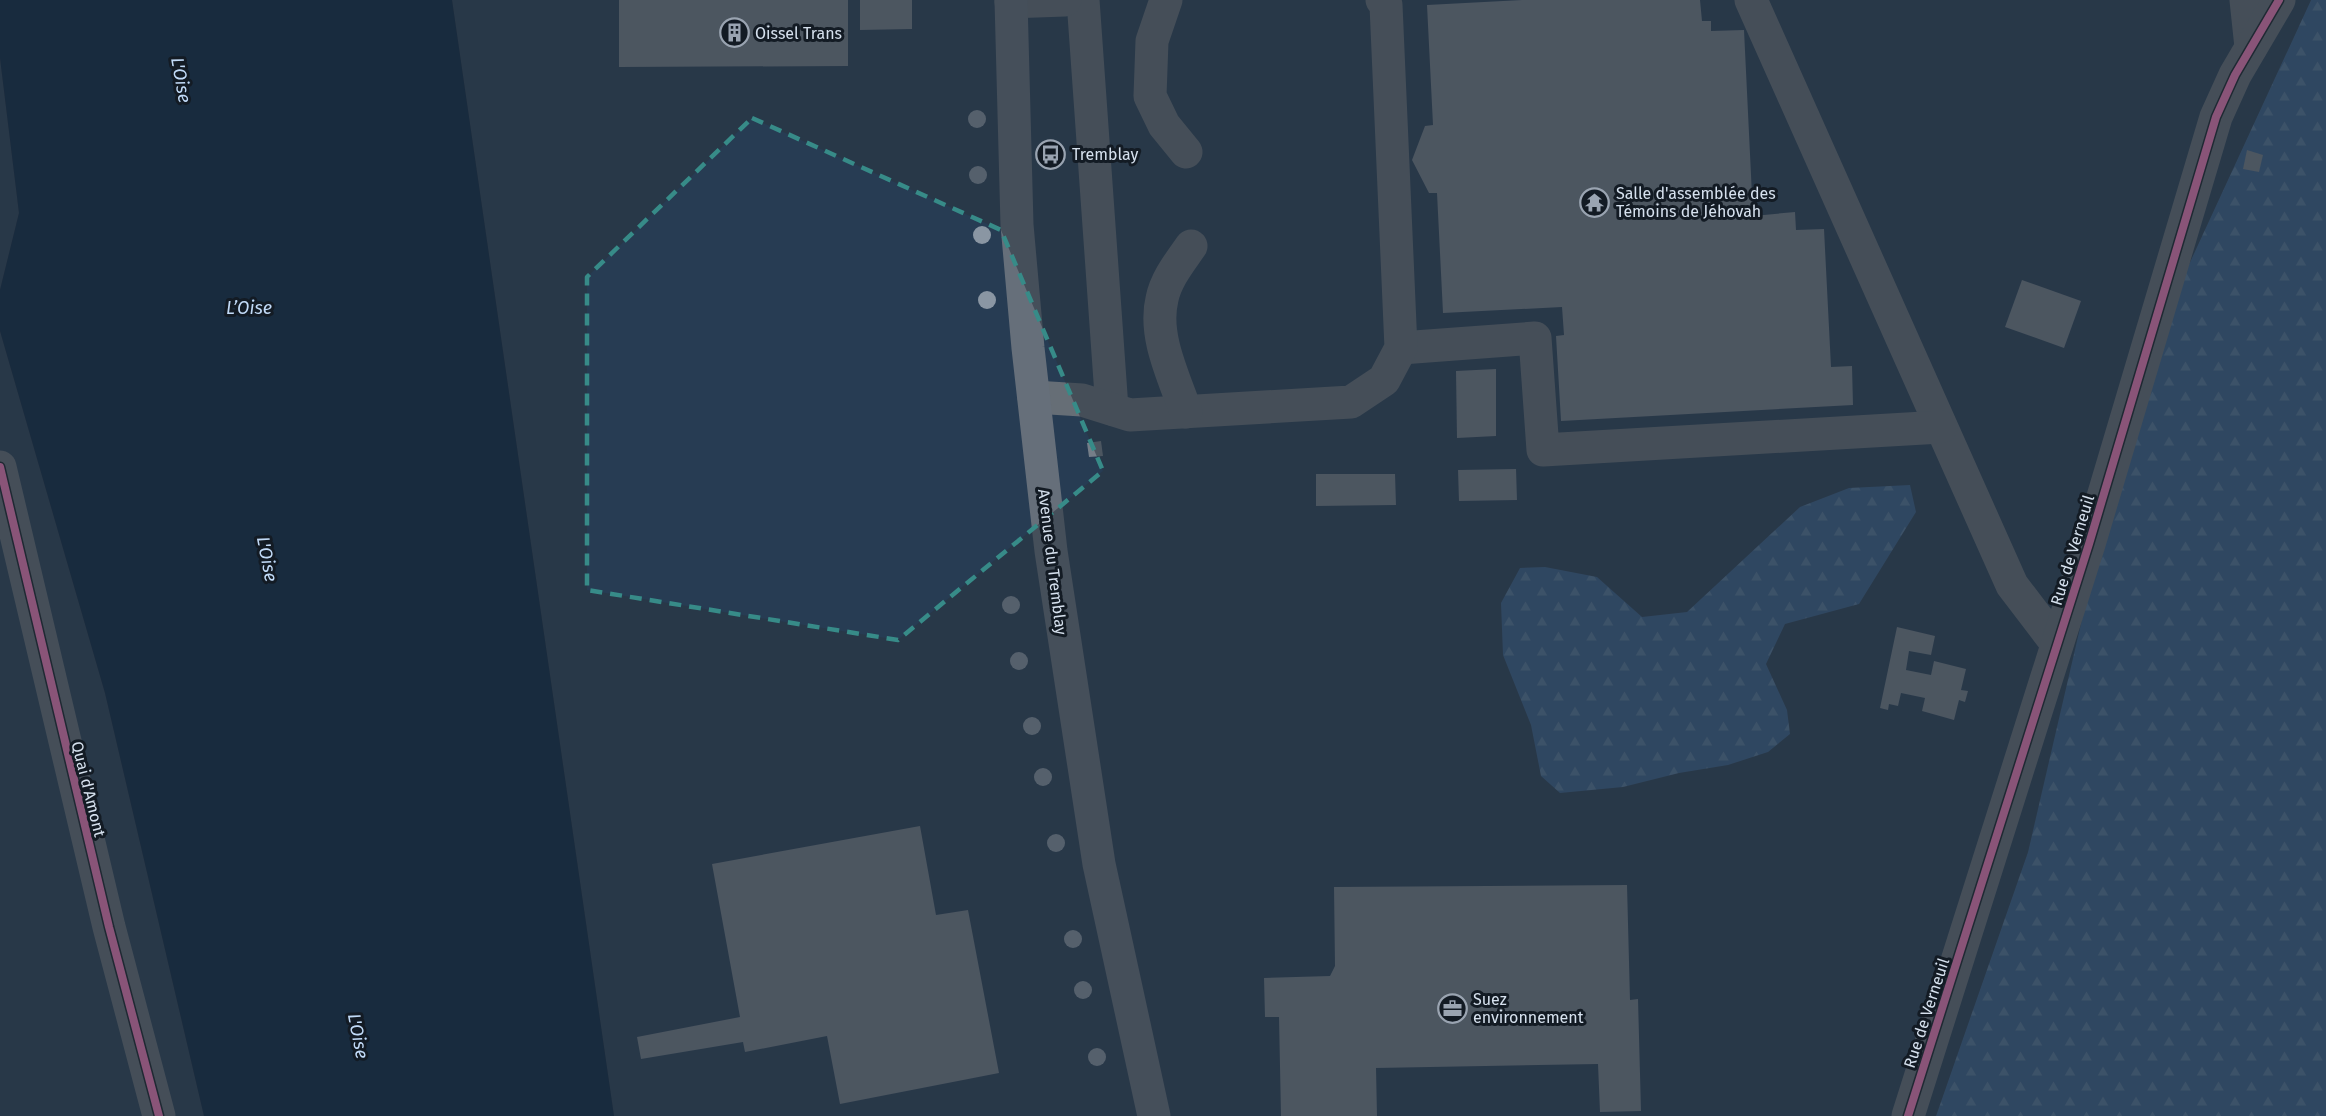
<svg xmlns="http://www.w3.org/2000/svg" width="2326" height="1116" font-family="'Fira Sans',sans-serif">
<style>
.built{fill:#273c53}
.forest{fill:url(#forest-firs)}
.water{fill:#041f3d}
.building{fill:#757e88}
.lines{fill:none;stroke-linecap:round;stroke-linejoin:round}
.minor{stroke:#666e76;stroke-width:33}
.major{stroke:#666f7a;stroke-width:33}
.cycleway-casing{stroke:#131b24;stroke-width:11}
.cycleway{stroke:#fd7abc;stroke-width:8}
.tree{fill:#8a96a3}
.marked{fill:none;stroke:#378b88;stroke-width:4.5;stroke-dasharray:12 8;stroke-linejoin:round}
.labels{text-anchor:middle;stroke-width:6;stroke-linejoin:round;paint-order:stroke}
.poi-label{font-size:16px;fill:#d6e1ee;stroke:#131b24;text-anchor:start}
.street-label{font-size:16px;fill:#d6e1ee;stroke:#131b24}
.water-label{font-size:18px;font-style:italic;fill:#c1daf7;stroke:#131b24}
</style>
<defs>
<pattern id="forest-firs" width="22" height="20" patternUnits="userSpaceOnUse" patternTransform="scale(1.5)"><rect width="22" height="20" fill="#375e89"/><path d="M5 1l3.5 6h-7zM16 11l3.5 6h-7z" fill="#53759a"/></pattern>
</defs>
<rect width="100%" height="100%" fill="#2a343f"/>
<!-- built -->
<g class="built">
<path d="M452,0H2311L2149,351L2028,852L1936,1116H614Z"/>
<path d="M0,58L19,213L0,290Z"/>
<path d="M0,331L105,693L204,1116H0Z"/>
</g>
<!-- forest -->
<g class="forest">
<path d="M2311,0H2326V1116H1936L2028,852L2113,486L2149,351Z"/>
<path d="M1910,485L1916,512L1859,604L1785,624L1766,664L1787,710L1790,734L1768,752L1728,765L1679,773L1623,787L1560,793L1541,776L1531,725L1503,655L1501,603L1520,568L1545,567L1597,577L1642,617L1687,612L1800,507L1849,488Z"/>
</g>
<!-- water -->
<path class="water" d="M0,0H452L614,1116H204L105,693L0,331V290L19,213L0,58Z"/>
<!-- building -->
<g class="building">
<path d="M619,0H848V66L619,67Z"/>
<path d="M860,0H912V29L860,30Z"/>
<path d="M1522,0H1700L1702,21H1711V31L1744,30L1753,216L1795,212L1796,230L1824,229L1831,367L1852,366L1853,405L1561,421L1556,336L1564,335L1562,307L1443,313L1437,193H1429L1412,160L1425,126L1433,125L1427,5Z"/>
<path d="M2247,150L2263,155L2259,172L2243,169Z"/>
<path d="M2022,280L2081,301L2064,348L2005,327Z"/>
<path d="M1496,369V436L1457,438L1456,371Z"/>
<path d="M1101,441L1103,456L1089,457L1087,443Z"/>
<path d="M1516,469L1517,500L1459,501L1458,470Z"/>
<path d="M1316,474H1395L1396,505L1316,506Z"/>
<path d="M1897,627L1935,636L1931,655L1909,651L1906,670L1931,675L1934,661L1966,669L1961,690L1968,691L1965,702L1959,700L1954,720L1922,711L1925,698L1901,693L1898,706L1889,704L1888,710L1880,708Z"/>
<path d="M920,826L936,915L968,910L999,1073L840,1104L827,1036L745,1052L743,1042L641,1059L637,1037L740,1017L712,864Z"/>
<path d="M1627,885L1630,1000L1638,999L1641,1111L1600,1112L1598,1064L1376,1068L1377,1116H1281L1279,1017H1265L1264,978L1330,976L1335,966L1334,887Z"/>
</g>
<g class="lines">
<!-- minor -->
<g class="minor">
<path d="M1083,0L1112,409"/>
<path d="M1166,0L1152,41L1150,96L1164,125L1186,152"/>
<path d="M1751,0L2012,585L2057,644"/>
<path d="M2246,0L2251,47"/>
<path d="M1011,2L1065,0"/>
<path d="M1401,348L1535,338L1543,450L1941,427"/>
<path d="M1034,397L1082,400L1130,415L1351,402L1384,380L1401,348L1386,5L1382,0"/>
<path d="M1186,412C1174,377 1153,336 1162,299C1166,279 1180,262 1191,246"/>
<path d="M0,467L109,927L159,1116"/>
<path d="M1908,1116L2089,544L2216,117L2235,75L2279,0"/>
</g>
<!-- major -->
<path class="major" d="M1011,0L1017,225L1028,348L1051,551L1099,864L1154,1116"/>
<defs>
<g id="cycleway">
<path d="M0,467L109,927L159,1116"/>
<path d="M1908,1116L2089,544L2216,117L2235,75L2279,0"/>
</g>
</defs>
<!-- cycleway casing -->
<use href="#cycleway" class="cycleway-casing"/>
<!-- cycleway -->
<use href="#cycleway" class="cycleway"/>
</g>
<!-- trees -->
<g class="tree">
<circle cx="977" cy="119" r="9"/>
<circle cx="978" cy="175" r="9"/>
<circle cx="982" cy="235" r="9"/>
<circle cx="987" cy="300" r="9"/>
<circle cx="1011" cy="605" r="9"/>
<circle cx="1019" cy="661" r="9"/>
<circle cx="1032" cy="726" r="9"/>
<circle cx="1043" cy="777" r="9"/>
<circle cx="1056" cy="843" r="9"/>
<circle cx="1073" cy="939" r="9"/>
<circle cx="1083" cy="990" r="9"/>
<circle cx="1097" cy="1057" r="9"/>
</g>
<!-- marked area -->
<path d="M0 0H2326V1116H0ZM752,118L1001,230L1103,471L898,640L587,590V277Z" fill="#2a343f" fill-opacity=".55" fill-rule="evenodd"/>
<path class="marked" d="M752,118L1001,230L1103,471L898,640L587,590V277Z"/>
<!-- icons -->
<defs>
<symbol id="building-ring" viewBox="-11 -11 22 22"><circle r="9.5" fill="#131b24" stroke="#9aa4b1" stroke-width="1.5"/><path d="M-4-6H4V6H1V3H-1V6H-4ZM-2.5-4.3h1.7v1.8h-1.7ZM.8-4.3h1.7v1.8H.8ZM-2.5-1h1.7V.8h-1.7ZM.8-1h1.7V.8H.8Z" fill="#9aa4b1"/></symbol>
<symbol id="bus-ring" viewBox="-11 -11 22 22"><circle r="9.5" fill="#131b24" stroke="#9aa4b1" stroke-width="1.5"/><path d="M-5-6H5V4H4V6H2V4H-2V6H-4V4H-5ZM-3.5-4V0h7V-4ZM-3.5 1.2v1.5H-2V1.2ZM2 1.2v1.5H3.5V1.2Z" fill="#9aa4b1"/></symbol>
<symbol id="temple-ring" viewBox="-11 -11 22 22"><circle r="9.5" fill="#131b24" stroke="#9aa4b1" stroke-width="1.5"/><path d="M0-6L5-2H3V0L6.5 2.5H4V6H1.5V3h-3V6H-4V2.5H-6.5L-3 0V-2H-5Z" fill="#9aa4b1"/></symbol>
<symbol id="office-ring" viewBox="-11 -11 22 22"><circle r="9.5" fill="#131b24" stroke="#9aa4b1" stroke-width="1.5"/><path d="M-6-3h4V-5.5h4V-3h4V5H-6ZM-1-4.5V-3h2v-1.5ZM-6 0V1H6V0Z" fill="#9aa4b1"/></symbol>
</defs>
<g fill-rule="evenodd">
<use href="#building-ring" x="718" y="16" width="33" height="33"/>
<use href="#bus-ring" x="1034" y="138" width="33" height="33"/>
<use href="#temple-ring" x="1578" y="186" width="33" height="33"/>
<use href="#office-ring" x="1436" y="992" width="33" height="33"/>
</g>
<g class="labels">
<!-- poi labels -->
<g class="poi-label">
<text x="755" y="39">Oissel Trans</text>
<text x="1072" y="160">Tremblay</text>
<text x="1616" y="199">Salle d'assemblée des<tspan x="1616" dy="18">Témoins de Jéhovah</tspan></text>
<text x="1473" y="1005">Suez<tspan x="1473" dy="18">environnement</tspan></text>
</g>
<!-- street labels -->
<g class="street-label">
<text transform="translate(2072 550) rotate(-73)" y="6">Rue de Verneuil</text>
<text transform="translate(1053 562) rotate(83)" y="6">Avenue du Tremblay</text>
<text transform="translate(89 789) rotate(76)" y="6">Quai d'Amont</text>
<text transform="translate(1926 1013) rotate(-72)" y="6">Rue de Verneuil</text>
</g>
<!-- water labels -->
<g class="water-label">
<text transform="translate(181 80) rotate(80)" y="6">L'Oise</text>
<text x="249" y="314">L’Oise</text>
<text transform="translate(267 559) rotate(79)" y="6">L'Oise</text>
<text transform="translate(358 1036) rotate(79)" y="6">L'Oise</text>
</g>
</g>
</svg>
